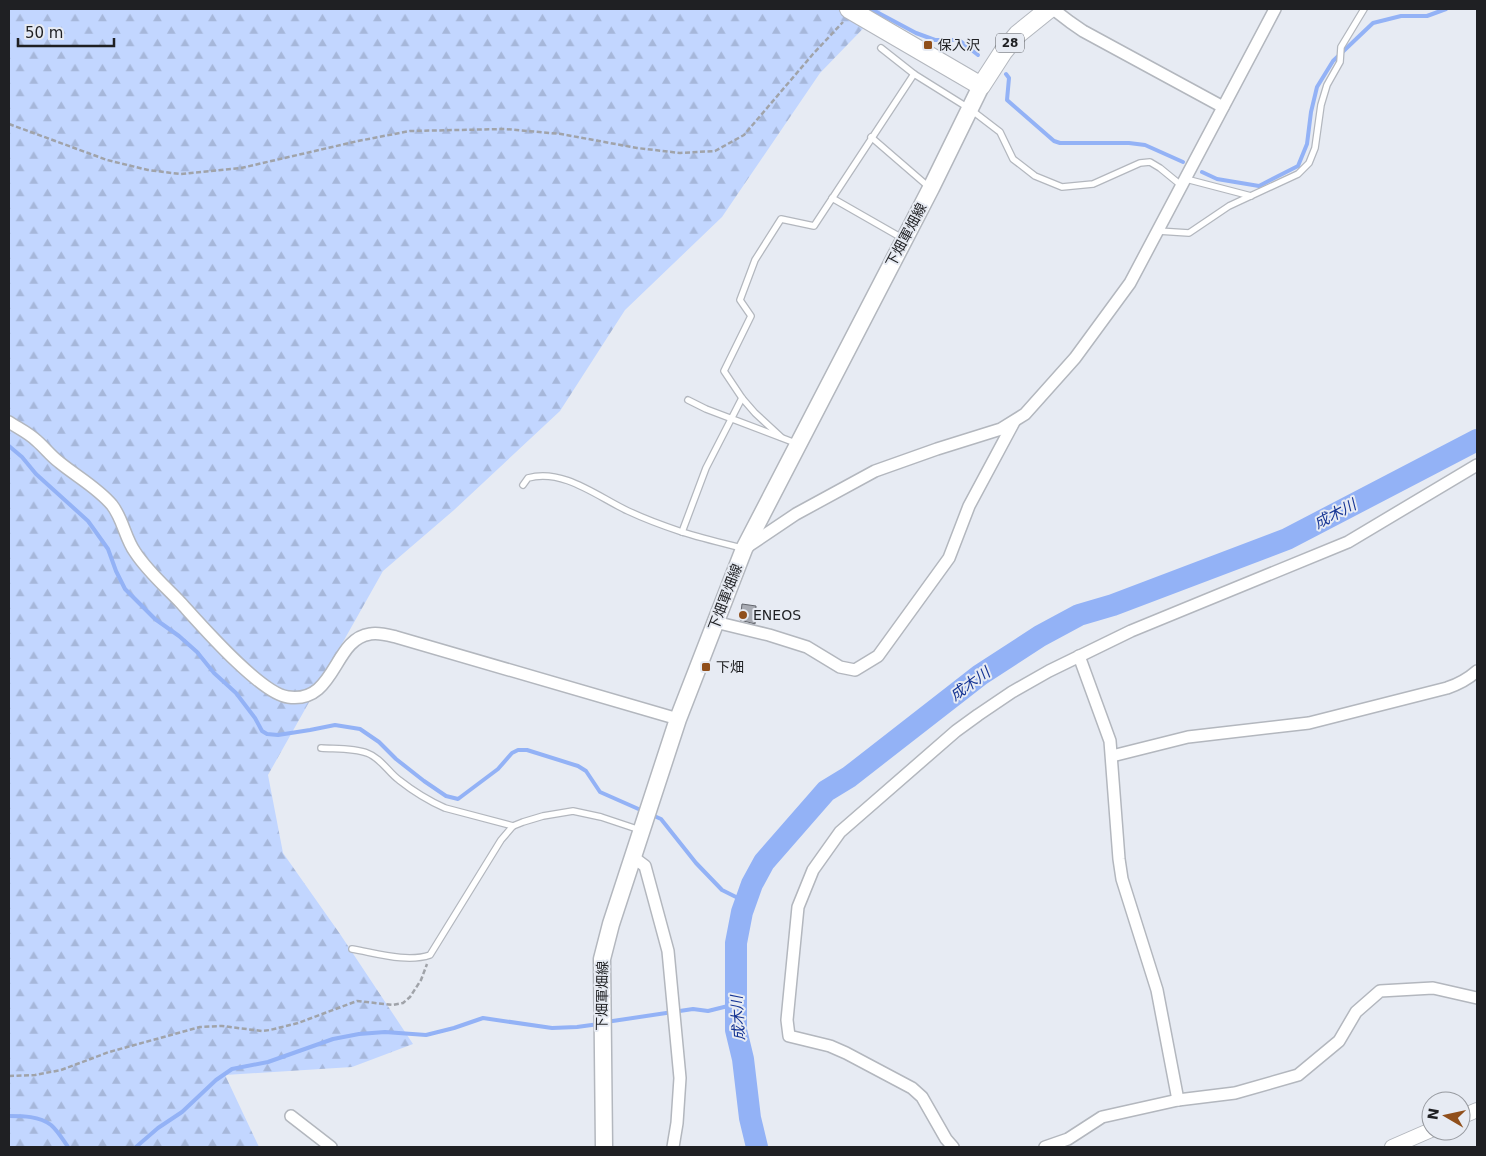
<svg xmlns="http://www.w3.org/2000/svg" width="1486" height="1156" font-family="'DejaVu Sans','Noto Sans JP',sans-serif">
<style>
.forest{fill:url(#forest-firs)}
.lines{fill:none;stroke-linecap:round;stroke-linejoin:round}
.stream{stroke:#93b2f6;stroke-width:4}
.river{stroke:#93b2f6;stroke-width:22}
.building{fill:#a8abb3;stroke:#63666d}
.service-casing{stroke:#b3b7be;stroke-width:8}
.minor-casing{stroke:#b3b7be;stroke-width:14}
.tertiary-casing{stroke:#b3b7be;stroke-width:16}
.secondary-casing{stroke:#b3b7be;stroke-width:19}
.primary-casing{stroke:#b3b7be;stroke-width:20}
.path{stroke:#a0a3a9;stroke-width:2.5;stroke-dasharray:5 2.5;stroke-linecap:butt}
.service{stroke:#fff;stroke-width:5.5}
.minor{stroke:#fff;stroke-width:11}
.tertiary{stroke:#fff;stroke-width:14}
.secondary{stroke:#fff;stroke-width:16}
.primary{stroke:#fff;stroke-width:18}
.poi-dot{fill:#904f1b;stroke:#e7ebf3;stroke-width:2}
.labels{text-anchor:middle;stroke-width:4;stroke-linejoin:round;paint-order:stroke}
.shield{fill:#e7ebf3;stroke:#5b5d61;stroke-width:1}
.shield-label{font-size:12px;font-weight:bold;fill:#1f2023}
.poi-label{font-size:14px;fill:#1f2023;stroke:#e7ebf3;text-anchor:start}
.street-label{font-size:14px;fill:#1f2023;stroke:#e7ebf3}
.water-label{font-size:15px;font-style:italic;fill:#163594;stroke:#e7ebf3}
</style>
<defs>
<pattern id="forest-firs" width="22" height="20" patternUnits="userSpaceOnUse" patternTransform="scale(1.25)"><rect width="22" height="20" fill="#c2d6ff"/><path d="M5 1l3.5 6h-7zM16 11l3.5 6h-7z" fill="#a6b7da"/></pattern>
</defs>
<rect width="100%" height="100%" fill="#e7ebf3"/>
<!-- forest -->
<path class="forest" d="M9,9H882L820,73L722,217L625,310L560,411L454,510L383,571L268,775L283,853L340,934L413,1044L352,1067L225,1075L259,1147H9Z"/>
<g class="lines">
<!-- stream -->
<g class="stream">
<path d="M871,9L916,33L935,40H959L978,55"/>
<path d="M1006,74L1009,78L1007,100L1054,141L1060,143H1129L1145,145L1183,162"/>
<path d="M1202,172L1217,179L1259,186L1298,166L1307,144L1311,112L1317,87L1333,61L1373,23L1401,16H1427L1446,9"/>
<path d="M9,446L22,457L36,474L88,521L108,549L116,571L125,589L155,619L179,636L197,652L214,673L236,693L255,718L262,731L267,734L278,735L310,730L335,725L360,729L379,742L396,759L424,781L446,796L458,799L498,769L512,753L518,750H527L578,766L586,771L600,792L643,811"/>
<path d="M652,815L661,819L696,863L722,890L746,902"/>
<path d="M606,1022L693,1009L708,1011L736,1004"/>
<path d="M9,1116C23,1116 39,1116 51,1125C58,1131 63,1140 68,1147"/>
<path d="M136,1147L158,1128L182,1112L216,1080L232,1069L268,1062L333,1039L359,1034L385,1032L426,1035L454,1028L483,1018L552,1028L577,1027L599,1024"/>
</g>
<!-- river -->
<path class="river" d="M757,1147L750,1118L743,1059L736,1030V943L742,912L752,884L764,862L826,791L849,777L980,675L1040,636L1079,615L1113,605L1287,539L1477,440"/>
</g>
<!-- building -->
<path class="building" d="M742,604L756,606L755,624L740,620Z"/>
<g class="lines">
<defs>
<g id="service">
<path d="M881,48L914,74"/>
<path d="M871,137L930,188"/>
<path d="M1186,179L1251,196"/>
<path d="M832,198L902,238"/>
<path d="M1158,231L1189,233L1229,206L1298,174L1309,163L1315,148L1321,105L1327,85L1340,62L1341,47L1364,9"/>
<path d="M688,400L706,409L798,444"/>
<path d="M781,437L755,413L742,398L724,371L751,316L740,300L755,260L781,219L814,226L914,74L970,109L1000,132L1013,159L1035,176L1062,187L1093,184L1140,163L1150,162L1160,168L1182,186"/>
<path d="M523,485L528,478C563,468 598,497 628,511C645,519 664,526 682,532C701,538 722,543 742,548"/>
<path d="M682,532L706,468L742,398"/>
<path d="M321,748C336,749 354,748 367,753C381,758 388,772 399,780C413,791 429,801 445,808L513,826"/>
<path d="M352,949C376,953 407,963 430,955L501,840L513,826L523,822L543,816L573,811L601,817L640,830"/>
</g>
<g id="minor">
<path d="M1053,9L1070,22L1083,31L1223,107"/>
<path d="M9,422C18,428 29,433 37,441C45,448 51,456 59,462C76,476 98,488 112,505C123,519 125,538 135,552C148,572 165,586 181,603C201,625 261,694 288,697C336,704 333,639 370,634C378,632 388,635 396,637L678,719"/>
<path d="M747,547L796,514L875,471L937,449L1001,429L1025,414L1075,358L1130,283L1275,9"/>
<path d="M715,622L769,635L807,647L840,667L855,670L878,656L949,558L969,506L1014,422"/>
<path d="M1079,656L1110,741L1119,859L1122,879L1157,990L1178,1100"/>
<path d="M1112,756L1188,737L1309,723L1447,688C1459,684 1468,679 1477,671"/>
<path d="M633,857L645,866L668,951L680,1078L677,1123L673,1147"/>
<path d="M291,1116L331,1147"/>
<path d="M953,1147L946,1139L922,1097L912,1088L846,1053L830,1046L789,1036L787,1020L798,907L813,870L840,832L956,731L978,715L1012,692L1049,671L1131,631L1348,542L1477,465"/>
<path d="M1045,1147L1068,1139L1102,1117L1178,1100L1235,1093L1298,1075L1339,1041L1356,1012L1380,991L1433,988L1477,998"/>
</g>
<g id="tertiary">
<path d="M1461,1117L1477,1110"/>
<path d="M1392,1147L1431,1130"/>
</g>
<path id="secondary" d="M604,1147L602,959L611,924L678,719L744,549L931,188L981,86"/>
<path id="primary" d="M849,9L981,86L1003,52L1018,34L1049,9"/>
</defs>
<!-- service casing -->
<use href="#service" class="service-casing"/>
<!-- minor casing -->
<use href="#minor" class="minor-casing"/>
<!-- tertiary casing -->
<use href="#tertiary" class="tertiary-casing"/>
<!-- secondary casing -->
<use href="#secondary" class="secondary-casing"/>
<!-- primary casing -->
<use href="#primary" class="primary-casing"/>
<!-- path -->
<g class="path">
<path d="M9,124L107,160L148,170L180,174L241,168L358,141L410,131L505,129L561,134L637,148L680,153L715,151L744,135L813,54L843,22"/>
<path d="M9,1076L35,1075L61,1070L109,1052L200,1027L222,1026L262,1031L270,1030L298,1023L357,1001L393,1005L403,1003L410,997L421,980L427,964"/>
</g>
<!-- service -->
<use href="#service" class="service"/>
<!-- minor -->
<use href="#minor" class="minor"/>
<!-- tertiary -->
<use href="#tertiary" class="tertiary"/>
<!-- secondary -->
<use href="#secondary" class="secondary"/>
<!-- primary -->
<use href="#primary" class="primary"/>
</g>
<!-- markers -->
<g class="poi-dot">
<rect x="923" y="40" width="10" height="10" rx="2.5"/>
<circle cx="743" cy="615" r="5"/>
<rect x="701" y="662" width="10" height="10" rx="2.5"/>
</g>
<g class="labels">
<!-- shield labels -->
<rect class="shield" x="996" y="33.5" width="28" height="19" rx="4"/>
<g class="shield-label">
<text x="1010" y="47">28</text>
</g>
<!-- poi labels -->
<g class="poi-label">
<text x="938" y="50">保入沢</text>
<text x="753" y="620">ENEOS</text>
<text x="716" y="672">下畑</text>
</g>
<!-- street labels -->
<g class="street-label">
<text transform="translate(906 235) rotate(-62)" y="5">下畑軍畑線</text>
<text transform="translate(725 597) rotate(-69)" y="5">下畑軍畑線</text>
<text transform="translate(602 996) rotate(-89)" y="5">下畑軍畑線</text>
</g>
<!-- water labels -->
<g class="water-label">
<text transform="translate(1335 514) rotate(-28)" y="5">成木川</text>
<text transform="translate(970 684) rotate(-36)" y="5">成木川</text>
<text transform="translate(738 1018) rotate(-93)" y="5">成木川</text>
</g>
</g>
<!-- border -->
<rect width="1486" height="1156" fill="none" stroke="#1f2023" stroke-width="20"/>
<!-- north arrow -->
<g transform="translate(1446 1116) rotate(279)"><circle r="24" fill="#e7ebf3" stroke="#979aa0"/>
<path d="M0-4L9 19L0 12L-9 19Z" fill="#904f1b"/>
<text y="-8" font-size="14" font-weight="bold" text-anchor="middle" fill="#1f2023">N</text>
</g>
<!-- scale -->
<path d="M18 38v8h96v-8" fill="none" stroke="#1f2023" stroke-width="2.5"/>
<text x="25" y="38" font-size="15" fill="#1f2023" stroke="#e7ebf3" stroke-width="4" paint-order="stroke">50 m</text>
</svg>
